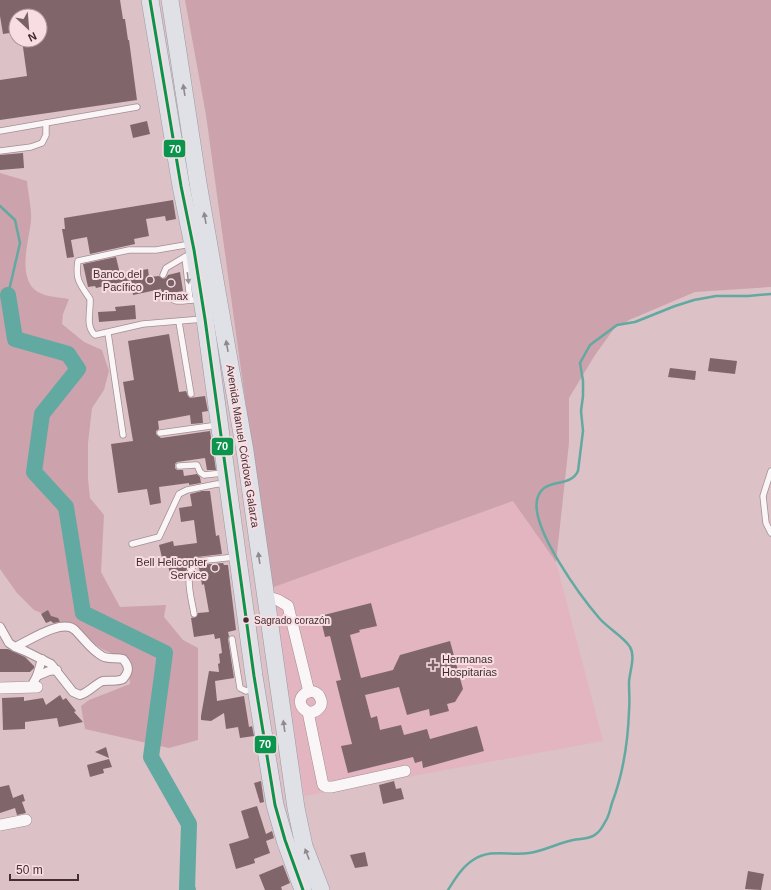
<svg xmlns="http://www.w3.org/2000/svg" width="771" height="890" font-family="Arial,sans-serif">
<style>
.built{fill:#e2b5c0}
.green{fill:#cca2ac}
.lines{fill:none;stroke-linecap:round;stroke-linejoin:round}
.stream{stroke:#62a9a1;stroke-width:2.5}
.river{stroke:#62a9a1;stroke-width:16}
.building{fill:#80666a}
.service-casing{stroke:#a38e93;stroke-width:7}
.pedestrian-casing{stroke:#a38e93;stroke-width:10}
.minor-casing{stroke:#a38e93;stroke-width:12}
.primary-casing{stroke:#9b98a3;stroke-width:18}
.service{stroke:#faf6f7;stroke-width:5.5}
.pedestrian{stroke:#faf6f7;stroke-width:8}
.minor{stroke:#faf6f7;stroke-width:11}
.primary{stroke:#dfe1e6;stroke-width:17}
.bus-1-casing{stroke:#f8dee3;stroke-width:6}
.bus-1{stroke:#0a944c;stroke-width:3}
.oneway{fill:#90888c}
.oneway2{fill:#9e9295}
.poi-dot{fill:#786167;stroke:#f8dee3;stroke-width:1.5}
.bus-dot{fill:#422e33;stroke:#f8dee3;stroke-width:1.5}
.labels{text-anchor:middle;stroke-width:4;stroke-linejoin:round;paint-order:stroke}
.bus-label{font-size:10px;fill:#422e33;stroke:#f8dee3;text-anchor:start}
.poi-label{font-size:11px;fill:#422e33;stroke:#f8dee3;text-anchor:end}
.street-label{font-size:11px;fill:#422e33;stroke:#f8dee3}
.line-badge{stroke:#f8dee3;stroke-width:1.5}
.badge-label{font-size:11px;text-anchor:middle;font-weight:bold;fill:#fff}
</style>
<rect width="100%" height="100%" fill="#dcc1c7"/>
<!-- built -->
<path class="built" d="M513,500L556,562L603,741L304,796L271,588Z"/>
<!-- green -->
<g class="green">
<path d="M185,0H771V287L695,292L629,320L625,323L616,326L595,355L569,398V443L556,562L513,501L271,588L206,115Z"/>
<path d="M0,173L27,181C28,194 32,208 31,221C29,240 19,270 32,287C40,297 58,297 69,299L63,314L62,324L84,342L102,350L109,371L104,390L92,408L88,443V479L90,498L104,515L101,572L120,607L166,605L164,617L183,640L198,648V740L169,748L85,729L81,706L89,700L130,684L129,671L117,656L102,649L58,620L34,610L17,593L0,569Z"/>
</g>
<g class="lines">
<!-- stream -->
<g class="stream">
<path d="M0,206L15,220L20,243L8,295"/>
<path d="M448,890C455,879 462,867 473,860C491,848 510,856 529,853C544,851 558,843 573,840C580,838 589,840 596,834C599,832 603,826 605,822C609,817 610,809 612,803C623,774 628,741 629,711C630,701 629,692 629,683C629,673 636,657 630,647C625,638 608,628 600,619C581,597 531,529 537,500C542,476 570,489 578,471L583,431L581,411L583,396V381L580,363L590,345L617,325L635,322L675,306L694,300L716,296H748L771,294"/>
</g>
<!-- river -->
<path class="river" d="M8,295L15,339L68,354L78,369L42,414L34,472L66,507L83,613L165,653L151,757L189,824L187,889L188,890"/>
</g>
<!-- building -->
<g class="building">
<path d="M0,0H120L123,19H125L128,40H129L137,100L0,120V80L27,76L22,40H40V16H16V32L3,34L0,16Z"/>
<path d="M147,121L150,134L133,138L130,125Z"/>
<path d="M23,153L24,168L0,170V155Z"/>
<path d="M173,200L176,219L166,221L165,216L146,219L149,236L134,239L135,244L90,254L87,237L71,240L74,257L67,258L62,229H65L64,218Z"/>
<path d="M116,257L120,274L148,269L149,277L159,276L163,279L166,278L168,275L180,272L183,291L171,293L165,290L162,294L161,289L133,295L131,280L96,288L95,286L88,287L83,264Z"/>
<path d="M135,305L136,319L99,322L98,312L116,311L115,307Z"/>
<path d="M169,334L179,392L186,391L188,396L190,398L205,396L208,411L202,412L203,423L191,424L190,415L158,421L159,429L156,431V434L161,438L210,431L216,470H207L205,458L177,462L175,464V468L177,470H183L184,476L197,474L200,477L201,483L189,485V483L159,487L161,503L150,505L147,489L118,493L111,444L133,441L123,382L134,380L128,341Z"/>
<path d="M710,358L737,361L735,374L708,371Z"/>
<path d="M670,368L696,371L695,380L668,377Z"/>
<path d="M202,491H210L216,536L219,535L222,554L197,557L190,563L186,571L170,574L167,561L163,562L159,545L173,541L174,546L197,543L194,520L181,522L179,508L192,506L190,494Z"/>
<path d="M223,563L224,565H228L236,630L228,632L229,636L228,639L234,678L215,681L217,701L244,696L249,727L252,726L254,736L240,738L238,727L226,729L224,713L211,721L201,720V716L209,671L219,672L218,664L220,663L219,654L222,653L220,638L215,639L214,634L194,637L191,618L196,617L198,613L209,612L204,584L202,585L199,568H197L200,565Z"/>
<path d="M371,603L377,626L359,630L360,632L350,635L361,678L393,670L400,655L450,641L463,689L455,702L447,704L449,711L430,716L429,709L407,715L399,687L365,695L371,718L377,716L380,730L401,725L404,735L427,729L430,739L477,726L484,751L423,768L422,761L415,763L413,757L348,773L341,746L352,744L336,681L341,680L330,636L325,637L320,616Z"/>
<path d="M48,610L51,616L58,618L60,622L53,623L51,621L46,623L41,614Z"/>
<path d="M0,649H8L25,657L34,666V668L30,672H0Z"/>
<path d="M60,695L63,700L66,698L76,711L74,712L83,722L59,727L57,718L25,722V729L3,730L2,698L24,697V701L43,698L46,705Z"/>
<path d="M106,747L109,758L95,752Z"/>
<path d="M109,759L112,767L103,769L104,773L90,777L87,765Z"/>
<path d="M261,781L264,802L260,803L254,783Z"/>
<path d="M394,781L396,789L401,788L404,799L383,804L379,785Z"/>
<path d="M9,785L13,798L23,794L25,801L22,802L26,813L17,815L15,808L0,813V787Z"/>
<path d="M257,806L266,834L272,831L274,838L266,841L270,853L254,859L255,863L236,869L229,844L249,838L241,811Z"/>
<path d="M365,852L368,866L355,868L350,855Z"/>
<path d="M283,865L290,883L281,887L282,890H265L259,875Z"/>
<path d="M748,871L764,874L761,890L745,889Z"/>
</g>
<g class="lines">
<defs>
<g id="service">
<path d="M0,131L137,107"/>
<path d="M0,151L31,147L42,143L46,135V123"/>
<path d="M191,244L156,250H129L78,261C75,280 80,284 90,299C91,311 85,326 95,335L143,324L203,319"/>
<path d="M185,257L190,300"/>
<path d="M163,275L166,268L188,255"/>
<path d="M166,294C175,304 180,301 193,300"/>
<path d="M179,322L191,394"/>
<path d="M108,333L123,435"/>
<path d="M160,433L218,425"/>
<path d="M179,466L195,465H197L200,472L204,475L223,473"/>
<path d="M771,471L763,496L766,523L771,533"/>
<path d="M132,544L159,537L179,494L187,490L217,484H225"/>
<path d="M194,614C192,599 182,572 198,561L235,557"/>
<path d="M232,639L240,688L246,691L253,688"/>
</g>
<g id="pedestrian">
<path d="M0,627L9,643L15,647L25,651L51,664L73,692L80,695C90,692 96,683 103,681C110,680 117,682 123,679C129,672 130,667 123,659C116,657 109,660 102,656C91,650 84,639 75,630C62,618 29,641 15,647"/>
<path d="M37,676L49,671L57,670"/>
<path d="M31,687L37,676L42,659"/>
</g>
<g id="minor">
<path d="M265,596L278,600L288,606L309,692"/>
<path d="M0,688L37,687"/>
<path d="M308,712C315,713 323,708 321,700C315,680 287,700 308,712L323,785L327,787H332L405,771"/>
<path d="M0,825L26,820"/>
</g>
<g id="primary">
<path d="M150,0L181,186L194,250L205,319L254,676L275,805L285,840L303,890"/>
<path d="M170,0L198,183L245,451L296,808L304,846L321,890"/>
</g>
</defs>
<!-- service casing -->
<use href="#service" class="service-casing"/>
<!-- pedestrian casing -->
<use href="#pedestrian" class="pedestrian-casing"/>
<!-- minor casing -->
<use href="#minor" class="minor-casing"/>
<!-- primary casing -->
<use href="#primary" class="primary-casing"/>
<!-- service -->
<use href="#service" class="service"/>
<!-- pedestrian -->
<use href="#pedestrian" class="pedestrian"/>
<!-- minor -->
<use href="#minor" class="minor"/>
<!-- primary -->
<use href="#primary" class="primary"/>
<defs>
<path id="bus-1" d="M150,0L181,186L194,250L205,319L254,676L275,805L285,840L303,890"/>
</defs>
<!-- bus-1 casing -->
<use href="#bus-1" class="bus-1-casing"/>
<!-- bus-1 -->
<use href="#bus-1" class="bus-1"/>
</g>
<!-- one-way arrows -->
<defs><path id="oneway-solid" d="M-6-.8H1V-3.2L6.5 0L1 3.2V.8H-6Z"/></defs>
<g class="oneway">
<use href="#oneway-solid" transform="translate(184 90) rotate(-99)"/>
<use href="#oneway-solid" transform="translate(205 218) rotate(-100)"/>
<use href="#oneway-solid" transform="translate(227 346) rotate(-100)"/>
<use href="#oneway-solid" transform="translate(259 558) rotate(-98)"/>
<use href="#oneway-solid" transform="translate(284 726) rotate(-98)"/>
<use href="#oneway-solid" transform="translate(307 854) rotate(-111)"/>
</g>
<use class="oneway2" href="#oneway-solid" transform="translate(188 278) rotate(83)"/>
<!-- markers -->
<g class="poi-dot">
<circle cx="150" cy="280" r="4"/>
<circle cx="171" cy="283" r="4"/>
<circle cx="215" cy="568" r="4"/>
<path d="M431 659h4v4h4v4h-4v4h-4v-4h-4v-4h4z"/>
</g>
<circle class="bus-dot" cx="246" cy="620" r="3.5"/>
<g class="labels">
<!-- bus labels -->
<g class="bus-label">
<text x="254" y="624">Sagrado corazón</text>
</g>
<!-- poi labels -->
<g class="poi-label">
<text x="142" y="278">Banco del<tspan x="142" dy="13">Pacífico</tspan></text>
<text x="171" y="300" text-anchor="middle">Primax</text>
<text x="207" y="566">Bell Helicopter<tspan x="207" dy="13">Service</tspan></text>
<text x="442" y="663" text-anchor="start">Hermanas<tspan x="442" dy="13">Hospitarias</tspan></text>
</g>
<!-- street labels -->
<g class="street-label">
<text transform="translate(243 446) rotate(81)" y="4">Avenida Manuel Córdova Galarza</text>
</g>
</g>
<g class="line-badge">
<rect x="163" y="139" width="23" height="19" rx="4" fill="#0a944c"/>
<rect x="211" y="437" width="23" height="19" rx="4" fill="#0a944c"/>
<rect x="254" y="735" width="23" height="19" rx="4" fill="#0a944c"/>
</g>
<g class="badge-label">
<text x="175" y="153">70</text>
<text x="222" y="450">70</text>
<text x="265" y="748">70</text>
</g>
<!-- north arrow -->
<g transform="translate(28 28) rotate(154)"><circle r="19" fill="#f8dee3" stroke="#af989d"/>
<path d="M0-3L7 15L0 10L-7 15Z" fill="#786167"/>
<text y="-6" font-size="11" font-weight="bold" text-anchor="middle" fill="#422e33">N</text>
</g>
<!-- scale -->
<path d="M10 874v6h68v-6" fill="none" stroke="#422e33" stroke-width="2"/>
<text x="16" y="874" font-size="12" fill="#422e33" stroke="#f8dee3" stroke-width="3" paint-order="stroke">50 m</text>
</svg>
